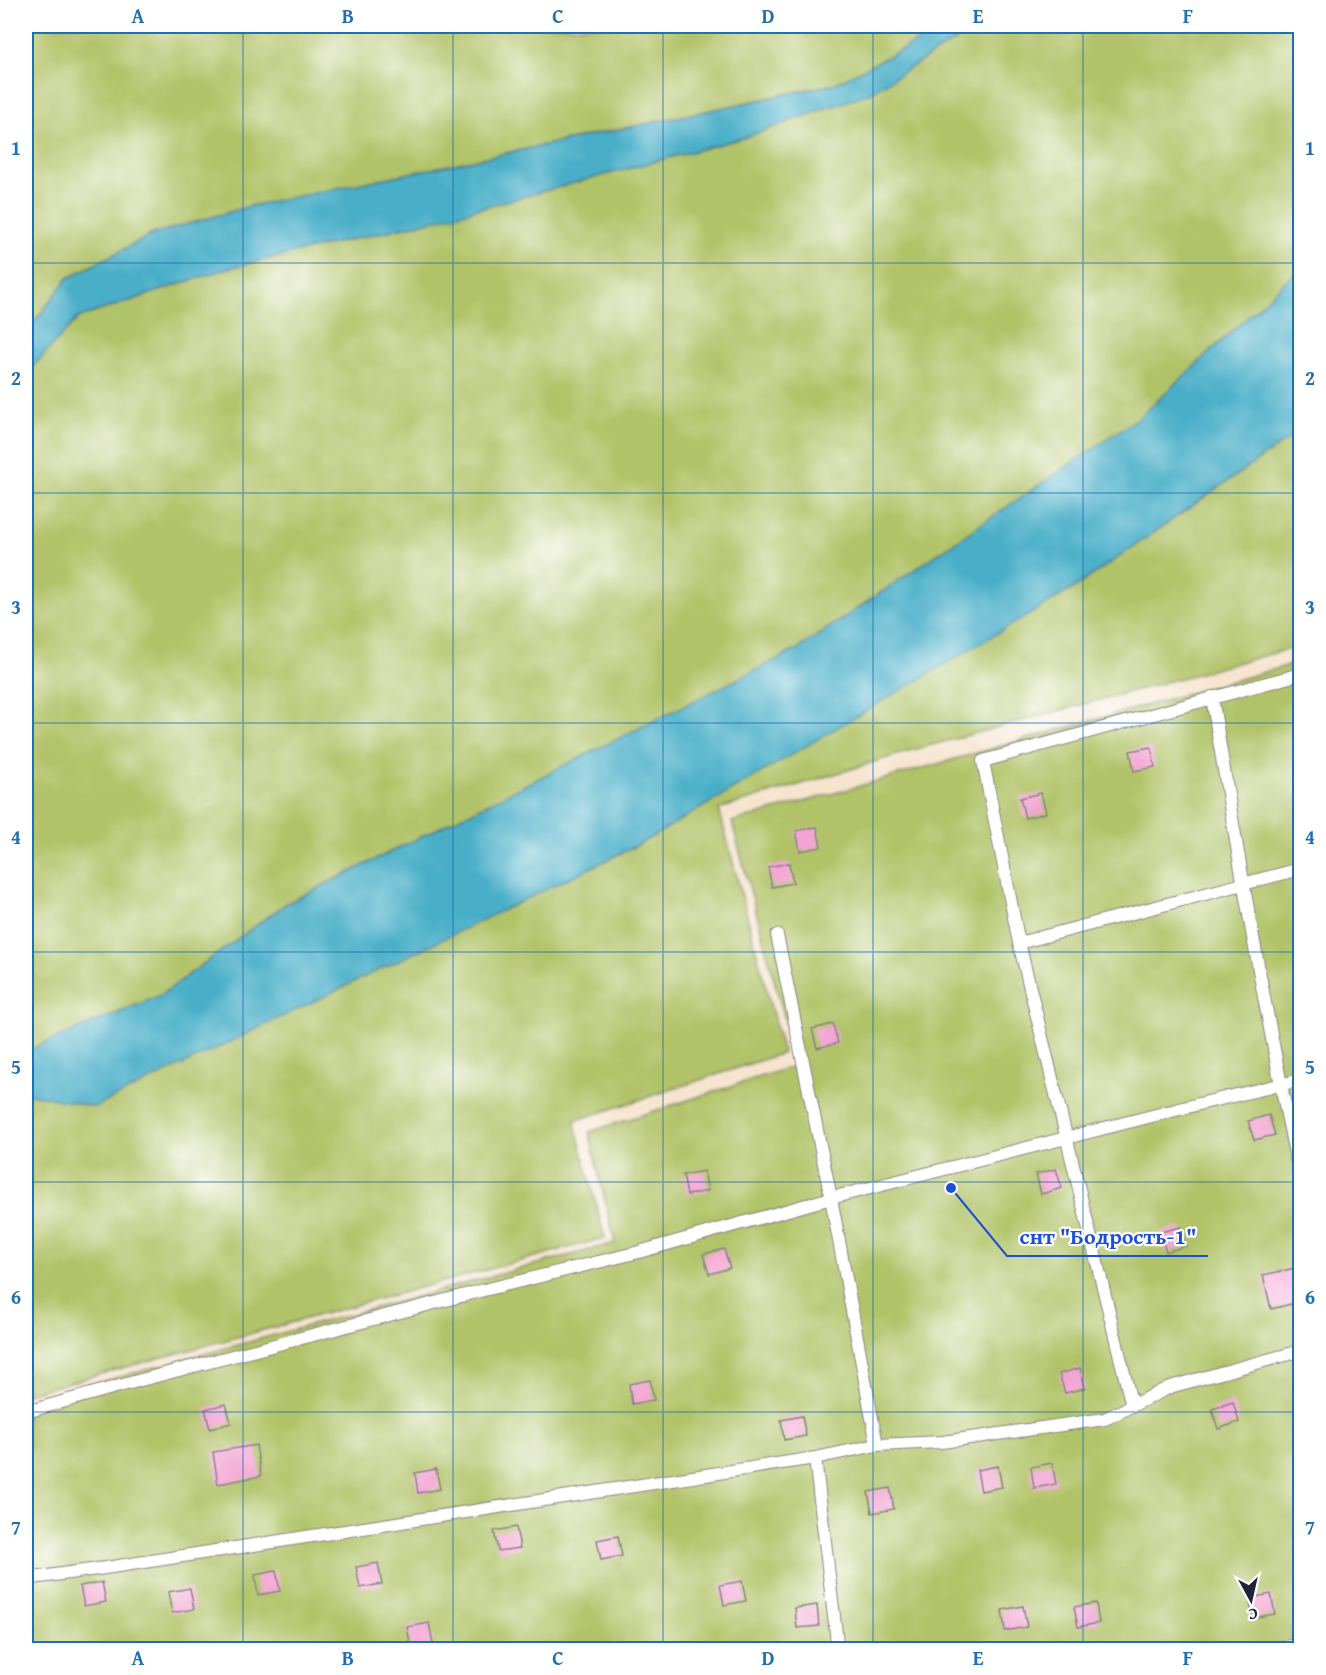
<svg xmlns="http://www.w3.org/2000/svg" width="1326" height="1675" font-family="'Gentium Book Plus',serif">
<style>
.green{fill:#b1c367;stroke:#6a7251;stroke-width:1.5}
.water{fill:#49afc8;stroke:#366882;stroke-width:1.5}
.building{fill:#f3a4d3}
.lines{fill:none;stroke-linecap:round;stroke-linejoin:round}
.lane-casing{stroke:#8c8384;stroke-width:14}
.lane{stroke:#fff;stroke-width:12}
.grid{fill:none;stroke:#1f6fb2;stroke-width:1.5;stroke-opacity:0.55}
.leader{fill:none;stroke:#1d4ed8;stroke-width:2}
.callout-dot{fill:#1d4ed8;stroke:#fff;stroke-width:2}
.callout-label{font-size:22px;text-anchor:middle;font-weight:bold;fill:#1d4ed8;stroke:#fff;stroke-width:4.5;stroke-linejoin:round;paint-order:stroke}
.neatline{fill:none;stroke:#1f6fb2;stroke-width:2}
.grid-label{font-size:20px;text-anchor:middle;font-weight:bold;fill:#1f6fb2}
</style>
<rect width="100%" height="100%" fill="#fff"/>
<filter id="ink" filterUnits="userSpaceOnUse"><feTurbulence type="fractalNoise" baseFrequency=".0167" numOctaves="2"/><feDisplacementMap in="SourceGraphic" scale="12" xChannelSelector="R" yChannelSelector="G"/><feConvolveMatrix kernelMatrix="1 2 1 2 8 2 1 2 1" color-interpolation-filters="sRGB"/></filter>
<filter id="wash" filterUnits="userSpaceOnUse"><feTurbulence type="fractalNoise" baseFrequency=".008" numOctaves="4" result="noise"/><feDisplacementMap in="SourceGraphic" scale="24" xChannelSelector="R" yChannelSelector="G"/><feGaussianBlur stdDeviation="1.35" result="paint"/><feColorMatrix in="noise" values="0 0 0 0 0 0 0 0 0 0 0 0 0 0 0 0 0 1.4 0 .05"/><feComposite in="paint" operator="in"/></filter>
<g filter="url(#wash)">
<rect width="100%" height="100%" fill="#f6e4ce"/>
<!-- green -->
<g class="green">
<path d="M26,26H954L938,31L834,84L488,157L251,206L153,234L68,278L26,333Z"/>
<path d="M963,26H1300V268L1141,416L796,650L284,905L161,995L26,1051V374L78,318L225,269L443,218L746,137L963,35Z"/>
<path d="M1300,431V646L917,749L719,809L783,1053L574,1121L605,1238L26,1394V1093L96,1107L1071,590Z"/>
<path d="M1300,662V1649L26,1650V1402L615,1243L589,1132L797,1065L732,822Z"/>
</g>
<!-- water -->
<g class="water">
<path d="M954,26H963L964,35L869,93L746,137L443,218L225,269L78,318L26,374V333L68,278L153,234L250,206L488,157L834,84L938,31Z"/>
<path d="M1300,268V431L1071,590L640,844L95,1107L26,1093V1051L161,995L284,905L796,650L1141,416Z"/>
</g>
<g id="blocks">
<!-- building -->
<g class="building">
<path d="M1151,747L1155,767L1134,771L1130,751Z"/>
<path d="M1041,793L1046,813L1025,818L1020,798Z"/>
<path d="M817,827L821,847L800,851L796,831Z"/>
<path d="M789,863L793,883L772,887L768,867Z"/>
<path d="M833,1024L838,1043L817,1048L812,1029Z"/>
<path d="M1269,1115L1275,1135L1254,1140L1248,1121Z"/>
<path d="M1056,1169L1062,1188L1041,1194L1036,1174Z"/>
<path d="M704,1171L708,1191L687,1195L683,1175Z"/>
<path d="M1181,1227L1186,1246L1166,1252L1160,1232Z"/>
<path d="M724,1249L730,1268L709,1274L703,1254Z"/>
<path d="M1300,1267V1302L1271,1309L1263,1275Z"/>
<path d="M1080,1368L1085,1388L1065,1393L1059,1374Z"/>
<path d="M650,1380L654,1400L632,1404L629,1384Z"/>
<path d="M1233,1402L1239,1422L1218,1429L1212,1409Z"/>
<path d="M226,1404L231,1423L210,1429L205,1409Z"/>
<path d="M802,1416L806,1436L784,1440L781,1420Z"/>
<path d="M256,1445L261,1476L218,1484L213,1452Z"/>
<path d="M1052,1463L1056,1484L1034,1488L1031,1467Z"/>
<path d="M998,1466L1002,1487L981,1491L977,1470Z"/>
<path d="M436,1469L440,1489L418,1493L415,1473Z"/>
<path d="M890,1488L894,1509L872,1513L868,1492Z"/>
<path d="M516,1527L520,1548L498,1551L494,1531Z"/>
<path d="M618,1536L622,1556L601,1560L597,1540Z"/>
<path d="M378,1563L382,1584L360,1588L356,1567Z"/>
<path d="M276,1571L280,1591L258,1595L255,1575Z"/>
<path d="M742,1581L746,1601L724,1605L720,1585Z"/>
<path d="M102,1582L106,1602L84,1606L80,1586Z"/>
<path d="M190,1588L194,1609L172,1613L168,1592Z"/>
<path d="M1271,1594L1275,1614L1253,1618L1249,1598Z"/>
<path d="M1096,1603L1099,1623L1078,1627L1074,1607Z"/>
<path d="M817,1605L819,1626L797,1628L795,1608Z"/>
<path d="M1023,1606L1027,1627L1005,1631L1002,1610Z"/>
<path d="M429,1623L433,1644L411,1648L407,1627Z"/>
<path d="M616,1643L617,1650H595L594,1647Z"/>
</g>
</g>
</g>
<g filter="url(#ink)">
<use href="#blocks" fill-opacity="0" stroke="#8c8384" stroke-width="1.5"/>
<g class="lines">
<defs>
<g id="lane">
<path d="M1212,697C1238,858 1266,1018 1300,1177"/>
<path d="M777,935L831,1198L877,1445"/>
<path d="M1019,943L1300,869"/>
<path d="M1132,1406L1019,943L983,761L1300,674"/>
<path d="M26,1412L141,1380L484,1290L639,1252L831,1198L1199,1104L1300,1080"/>
<path d="M815,1458L838,1650"/>
<path d="M26,1579L112,1567L815,1458L877,1445L942,1442L1105,1419L1170,1387L1300,1351"/>
<path d="M1256,1650L1300,1645"/>
</g>
</defs>
<!-- lane casing -->
<use href="#lane" class="lane-casing"/>
<!-- lane -->
<use href="#lane" class="lane"/>
</g>
</g>
<!-- grid -->
<path class="grid" d="M243,26V1650M453,26V1650M663,26V1650M873,26V1650M1083,26V1650M26,263H1300M26,493H1300M26,723H1300M26,952H1300M26,1182H1300M26,1412H1300"/>
<!-- callouts -->
<path class="leader" d="M951 1188L1007 1256H1208"/>
<circle class="callout-dot" cx="951" cy="1188" r="6"/>
<g class="callout-label">
<text x="1108" y="1244">снт "Бодрость-1"</text>
</g>
<!-- margin -->
<rect width="1326" height="1675" fill="none" stroke="#fff" stroke-width="66"/>
<!-- north arrow -->
<g transform="translate(1251 1600) rotate(172)" stroke="#ffffff" stroke-width="4.5" paint-order="stroke">
<path d="M0-4.5L10 22L0 15L-10 22Z" fill="#22223b"/>
<text y="-9" font-size="16" font-weight="bold" text-anchor="middle" fill="#22223b">С</text>
</g>
<rect x="33" y="33" width="1260" height="1609" class="neatline"/>
<g class="grid-label">
<text x="138" y="23">A</text>
<text x="348" y="23">B</text>
<text x="558" y="23">C</text>
<text x="768" y="23">D</text>
<text x="978" y="23">E</text>
<text x="1188" y="23">F</text>
<text x="16" y="155">1</text>
<text x="1310" y="155">1</text>
<text x="16" y="385">2</text>
<text x="1310" y="385">2</text>
<text x="16" y="614">3</text>
<text x="1310" y="614">3</text>
<text x="16" y="844">4</text>
<text x="1310" y="844">4</text>
<text x="16" y="1074">5</text>
<text x="1310" y="1074">5</text>
<text x="16" y="1304">6</text>
<text x="1310" y="1304">6</text>
<text x="16" y="1534">7</text>
<text x="1310" y="1534">7</text>
<text x="138" y="1665">A</text>
<text x="348" y="1665">B</text>
<text x="558" y="1665">C</text>
<text x="768" y="1665">D</text>
<text x="978" y="1665">E</text>
<text x="1188" y="1665">F</text>
</g>
</svg>
